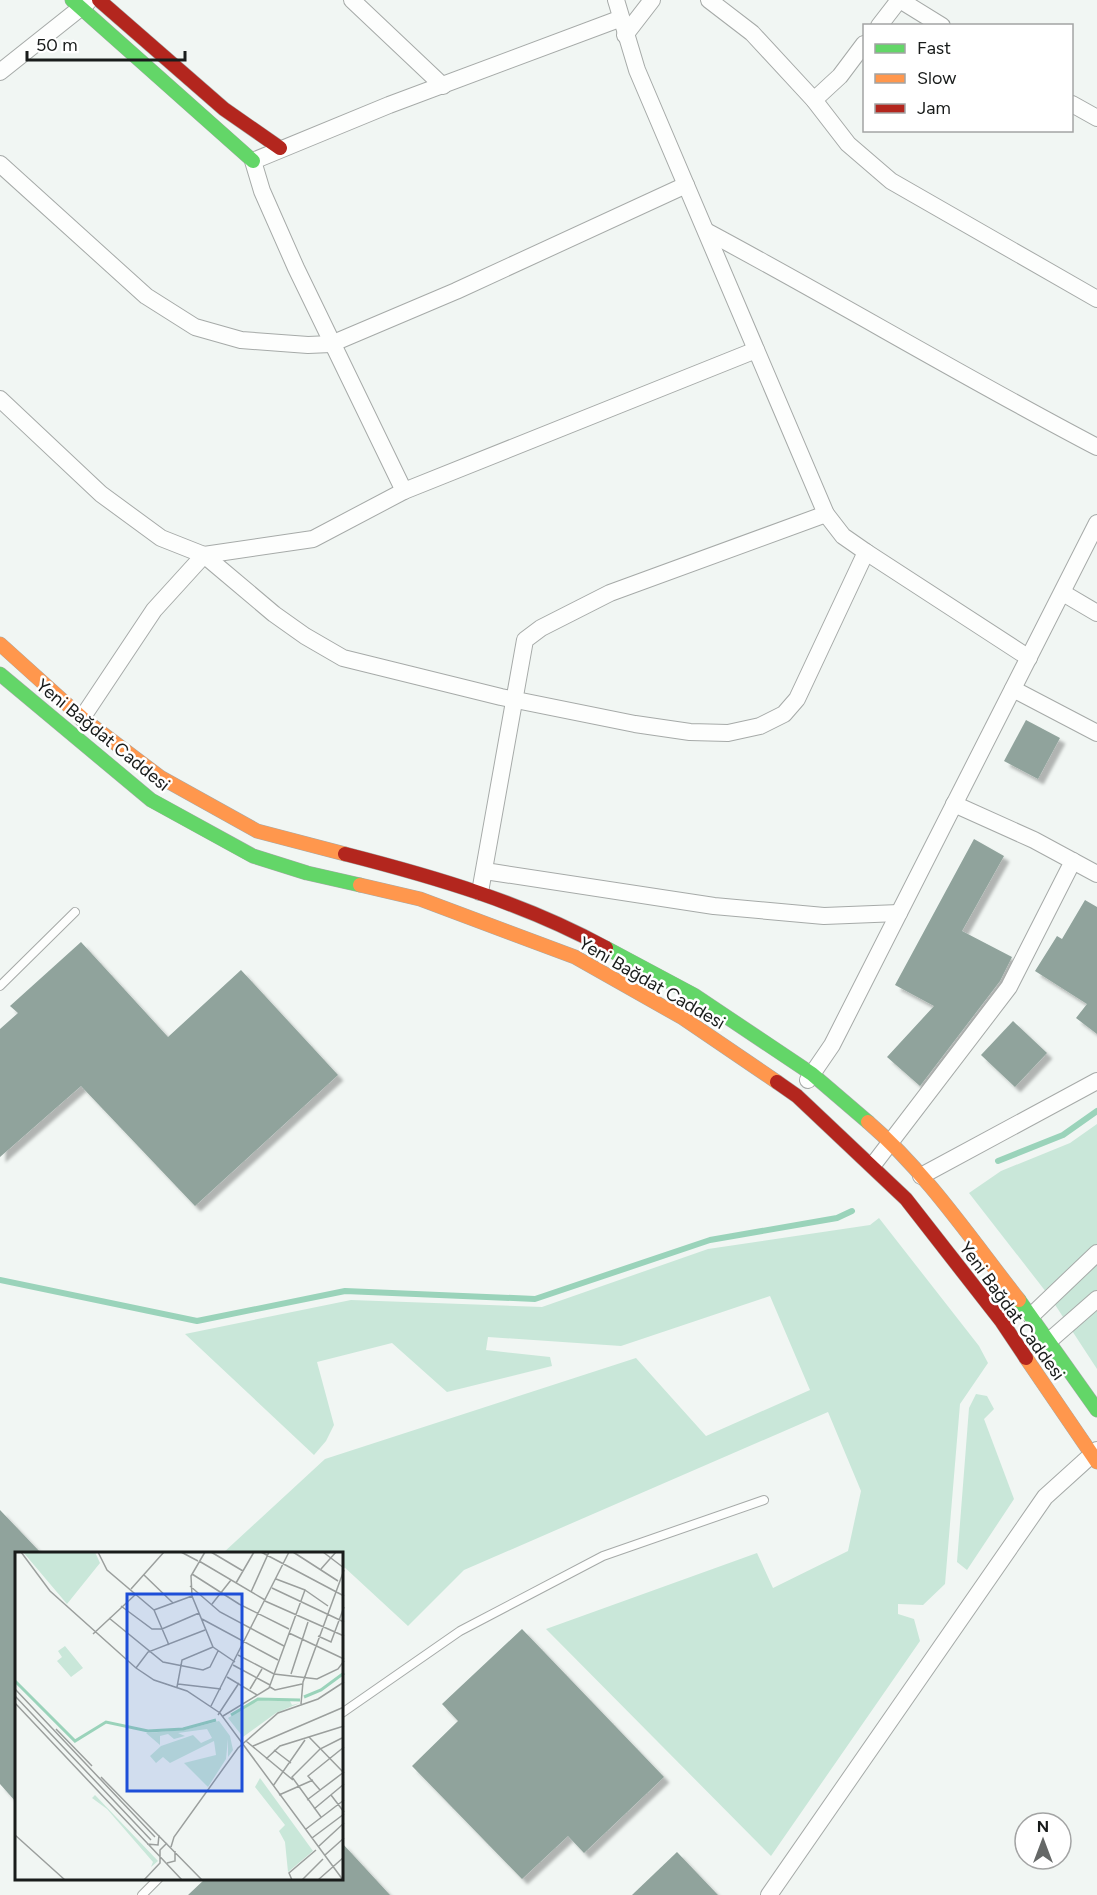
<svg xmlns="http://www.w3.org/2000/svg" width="1097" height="1895" font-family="Figtree,sans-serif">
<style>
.green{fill:#c9e7d9}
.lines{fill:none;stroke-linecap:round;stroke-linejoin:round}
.stream{stroke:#9ad3ba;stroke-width:6}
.building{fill:#90a39c;filter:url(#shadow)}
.lane-casing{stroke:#a6aaa8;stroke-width:10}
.street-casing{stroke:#a6aaa8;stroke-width:18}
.fast-casing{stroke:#a6aaa8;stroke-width:15}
.slow-casing{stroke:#a6aaa8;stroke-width:15}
.jam-casing{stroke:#a6aaa8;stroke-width:15}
.lane{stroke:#fdfefd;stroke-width:8}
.street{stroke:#fdfefd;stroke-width:16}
.fast{stroke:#63d668;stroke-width:14}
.slow{stroke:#ff974d;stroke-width:14}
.jam{stroke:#b3261e;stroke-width:14}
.labels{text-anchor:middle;stroke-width:5;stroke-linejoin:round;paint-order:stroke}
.street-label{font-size:18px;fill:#191c1b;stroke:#fff}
.inset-river{fill:none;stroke:#9ad3ba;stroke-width:3}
.inset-road{fill:none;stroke:#9b9f9d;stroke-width:1.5}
.view{fill:#1d4ed8;fill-opacity:0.15;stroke:#1d4ed8;stroke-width:3}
.inset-edge{fill:none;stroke:#191c1b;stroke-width:3}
</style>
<defs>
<filter id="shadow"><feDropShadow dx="5.5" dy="5.5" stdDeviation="1.5" flood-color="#0004"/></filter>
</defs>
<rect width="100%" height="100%" fill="#f1f6f3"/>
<!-- green -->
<g class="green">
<path d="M1097,1124V1369L1050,1297L969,1193L1001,1171L1070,1143Z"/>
<path d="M879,1218L979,1346L988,1363L960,1404L945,1584L923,1605L898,1604V1614L914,1619L920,1641L771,1856L546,1629L757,1553L773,1588L848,1551L861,1491L828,1412L464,1570L408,1626L342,1565V1553H223L325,1459L636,1358L706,1436L810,1390L770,1296L621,1346L488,1337L486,1350L550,1357L552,1366L447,1392L392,1343L317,1362L334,1425L326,1441L314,1455L185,1334L351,1300L542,1307L708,1249L870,1225Z"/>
<path d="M976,1394L987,1396L994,1409L984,1419L1014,1499L967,1570L957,1562L969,1408Z"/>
</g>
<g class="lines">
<!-- stream -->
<g class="stream">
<path d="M998,1161L1063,1135L1097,1111"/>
<path d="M0,1280L197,1321L345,1291L535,1299L710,1240L837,1218L852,1211"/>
</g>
</g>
<!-- building -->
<g class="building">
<path d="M1026,720L1060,738L1038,779L1004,761Z"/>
<path d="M974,839L1004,856L962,931L1012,957L1000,981L920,1086L887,1057L934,1006L895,985Z"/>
<path d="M1085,900L1097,907V1034L1076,1018L1087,1004L1035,971L1057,936L1062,939Z"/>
<path d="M81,942L168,1037L241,970L338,1075L195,1206L81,1086L0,1157V1029L18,1013L10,1006Z"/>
<path d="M1013,1021L1047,1053L1015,1087L981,1055Z"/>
<path d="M0,1510L41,1553H16V1802L0,1784Z"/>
<path d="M522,1629L664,1777L584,1853L568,1836L522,1879L412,1766L458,1721L442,1704Z"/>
<path d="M342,1843L390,1895H188L206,1878H342Z"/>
<path d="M677,1852L718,1895H632Z"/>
</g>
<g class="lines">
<defs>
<g id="lane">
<path d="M0,986L75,912"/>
<path d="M342,1713L460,1631L603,1556L764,1500"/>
<path d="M142,1895L159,1878"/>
</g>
<g id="street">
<path d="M352,0L443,86"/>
<path d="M616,0L637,70L826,514L843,536L866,552L1029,658"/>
<path d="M709,0L752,33L814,100L848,144L891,181L1097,299"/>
<path d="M900,0L942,26"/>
<path d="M879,26L899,0"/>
<path d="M625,35L652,0"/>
<path d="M0,72L88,2"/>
<path d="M814,100L840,76L864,44"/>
<path d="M1072,104L1097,118"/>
<path d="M0,164L146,296L195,327L241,340L308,345L331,344L456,291L686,185"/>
<path d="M706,231C837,301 965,378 1097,447"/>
<path d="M0,399L101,494L161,538L204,555L274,614L305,636L343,658L501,697L635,724L690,732L728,733L760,726L784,714L797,699L866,552"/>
<path d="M404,491L296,268L262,191L253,161L389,105L619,19"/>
<path d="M1063,593L1097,613"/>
<path d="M1013,689L1097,733"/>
<path d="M82,718L154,610L204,555L313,539L404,491L756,350"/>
<path d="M954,804L1034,840L1097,874"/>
<path d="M485,871L714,906L824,916L899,913"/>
<path d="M480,892L525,640L541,628L610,593L826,514"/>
<path d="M808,1080L832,1045L1097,523"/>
<path d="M873,1165L1009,987L1073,861"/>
<path d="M921,1176L1097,1081"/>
<path d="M1031,1316L1097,1253"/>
<path d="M1049,1341L1097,1299"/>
<path d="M769,1895L1045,1497L1097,1450"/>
</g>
<g id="fast">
<path d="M72,0L253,161"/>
<path d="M0,674L151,800L253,856L307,873L360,885"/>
<path d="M606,948L694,995L812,1074L868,1122"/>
<path d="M1019,1300L1097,1410"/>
</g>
<g id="slow">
<path d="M0,644L82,718L160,777L257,831L345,854"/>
<path d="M360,885L420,899L575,957L683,1018L777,1082"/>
<path d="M868,1122C926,1172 971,1239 1019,1300"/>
<path d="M1026,1358L1097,1462"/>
</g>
<g id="jam">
<path d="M99,0L224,109L280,148"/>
<path d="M345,854C435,877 524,903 606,948"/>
<path d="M777,1082L797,1096L906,1199L1002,1322L1026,1358"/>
</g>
</defs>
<!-- lane casing -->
<use href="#lane" class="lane-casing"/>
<!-- street casing -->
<use href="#street" class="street-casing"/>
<!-- fast casing -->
<use href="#fast" class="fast-casing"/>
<!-- slow casing -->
<use href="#slow" class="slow-casing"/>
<!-- jam casing -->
<use href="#jam" class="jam-casing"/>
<!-- lane -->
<use href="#lane" class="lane"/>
<!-- street -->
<use href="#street" class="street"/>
<!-- fast -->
<use href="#fast" class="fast"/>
<!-- slow -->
<use href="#slow" class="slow"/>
<!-- jam -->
<use href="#jam" class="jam"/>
</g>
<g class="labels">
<!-- street labels -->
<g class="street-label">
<text transform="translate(103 735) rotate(39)" y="6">Yeni Bağdat Caddesi</text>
<text transform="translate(652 983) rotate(30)" y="6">Yeni Bağdat Caddesi</text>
<text transform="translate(1012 1311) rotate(54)" y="6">Yeni Bağdat Caddesi</text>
</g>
</g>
<!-- overview -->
<g transform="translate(15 1552)">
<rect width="328" height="328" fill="#f1f6f3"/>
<path d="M8,0H80L85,11L52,52ZM50,94L68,116L56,125L42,109L47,105L43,99ZM243,148L275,149L277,153L285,151L261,161L228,185L213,166ZM204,169L215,184L218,198L213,205V187L211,207L193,235L169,211L201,203L199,189L155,211L148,205L141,211L135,204L146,194L178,183L186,191L197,186L192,177L163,181L170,184L159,187L153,182L145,184V193L131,181L169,178ZM245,226L298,299L273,320L270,290L264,279L270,273L240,235ZM80,243L143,309L136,315L138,310L92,257L77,246Z" fill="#c9e7d9"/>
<path class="inset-river" d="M0,129L60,189L91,170L133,179L168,177L201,168M289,145L306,138L329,121M216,163L243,147L285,148"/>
<path class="inset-road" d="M6,0L35,39L121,116L139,128L172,139L205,161L328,328M83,0L92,18L139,58M166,0L183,9M190,0L176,24L177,44L198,95L220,110M196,0L228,19M246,0L329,44M278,0L323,29M308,0L329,16M184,9L250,48M306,17L321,0M177,22L224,52L274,77M129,23L158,51M221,31L239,0M175,34L205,60L269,94M257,36L329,70M116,37L149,0M290,38L313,54M236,40L254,0M250,49L329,84M197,52L216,28M106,54L137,77H147L184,61M94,66L148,110L188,118L195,115L203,99M187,67L263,108M274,81L329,107M78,82L121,42M303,84L316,90L329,55M154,93L139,58L177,44M223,103L259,122L302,127L323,117L329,109M218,113L255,133M121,116L133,100L190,78M276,122L293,70M212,125L242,143M163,132L206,137M162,135L167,108L198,95M255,135L260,138L287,132M0,137L140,285M235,137L247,117M0,144L136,288M0,151L167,328M286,152L288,130L329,18M196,154L274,0M203,163L224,131M208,164L254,136L290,38L261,27M41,177L77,214M294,185L329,221M231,189L278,228M238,194L329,155M259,198L276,211M251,207L265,194L329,174M86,225L187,328M258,234L290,188M305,238L293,224L329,195M264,243L298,228M316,243L329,260M292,248L329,220M299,257L329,232M306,265L277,225L305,197L327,186M291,277L329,248M0,283L50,328M297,286L329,262M132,292L143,293L144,283M304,294L329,271M156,295L159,285L223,196L263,161L303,147L329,130M310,303L329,286M152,311L160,309V299M129,328L145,311V298L152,291M277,328L274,321L301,298M287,328L308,307M303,328L329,305"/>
<path class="view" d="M112,42H227V239H112Z"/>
<rect width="328" height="328" class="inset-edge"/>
</g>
<!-- legend -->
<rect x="863" y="24" width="210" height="108" fill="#ffffff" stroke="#a3a4a4" stroke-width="1.5"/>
<rect x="875" y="44" width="30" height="9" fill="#63d668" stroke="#a3a4a4" stroke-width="1.5"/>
<text x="917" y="54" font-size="18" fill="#191c1b">Fast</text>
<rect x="875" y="74" width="30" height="9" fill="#ff974d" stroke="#a3a4a4" stroke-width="1.5"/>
<text x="917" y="84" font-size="18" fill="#191c1b">Slow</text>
<rect x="875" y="104" width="30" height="9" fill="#b3261e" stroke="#a3a4a4" stroke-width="1.5"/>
<text x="917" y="114" font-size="18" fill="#191c1b">Jam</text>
<!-- north arrow -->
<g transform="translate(1043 1841)"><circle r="28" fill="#ffffff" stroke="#a3a4a4" stroke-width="1.5"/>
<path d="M0-4.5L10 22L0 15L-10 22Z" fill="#656867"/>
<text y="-9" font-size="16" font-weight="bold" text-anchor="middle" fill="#191c1b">N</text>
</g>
<!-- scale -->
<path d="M27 51v9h158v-9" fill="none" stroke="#191c1b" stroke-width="3"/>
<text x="36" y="51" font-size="18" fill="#191c1b" stroke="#ffffff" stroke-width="4.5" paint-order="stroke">50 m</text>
</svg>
